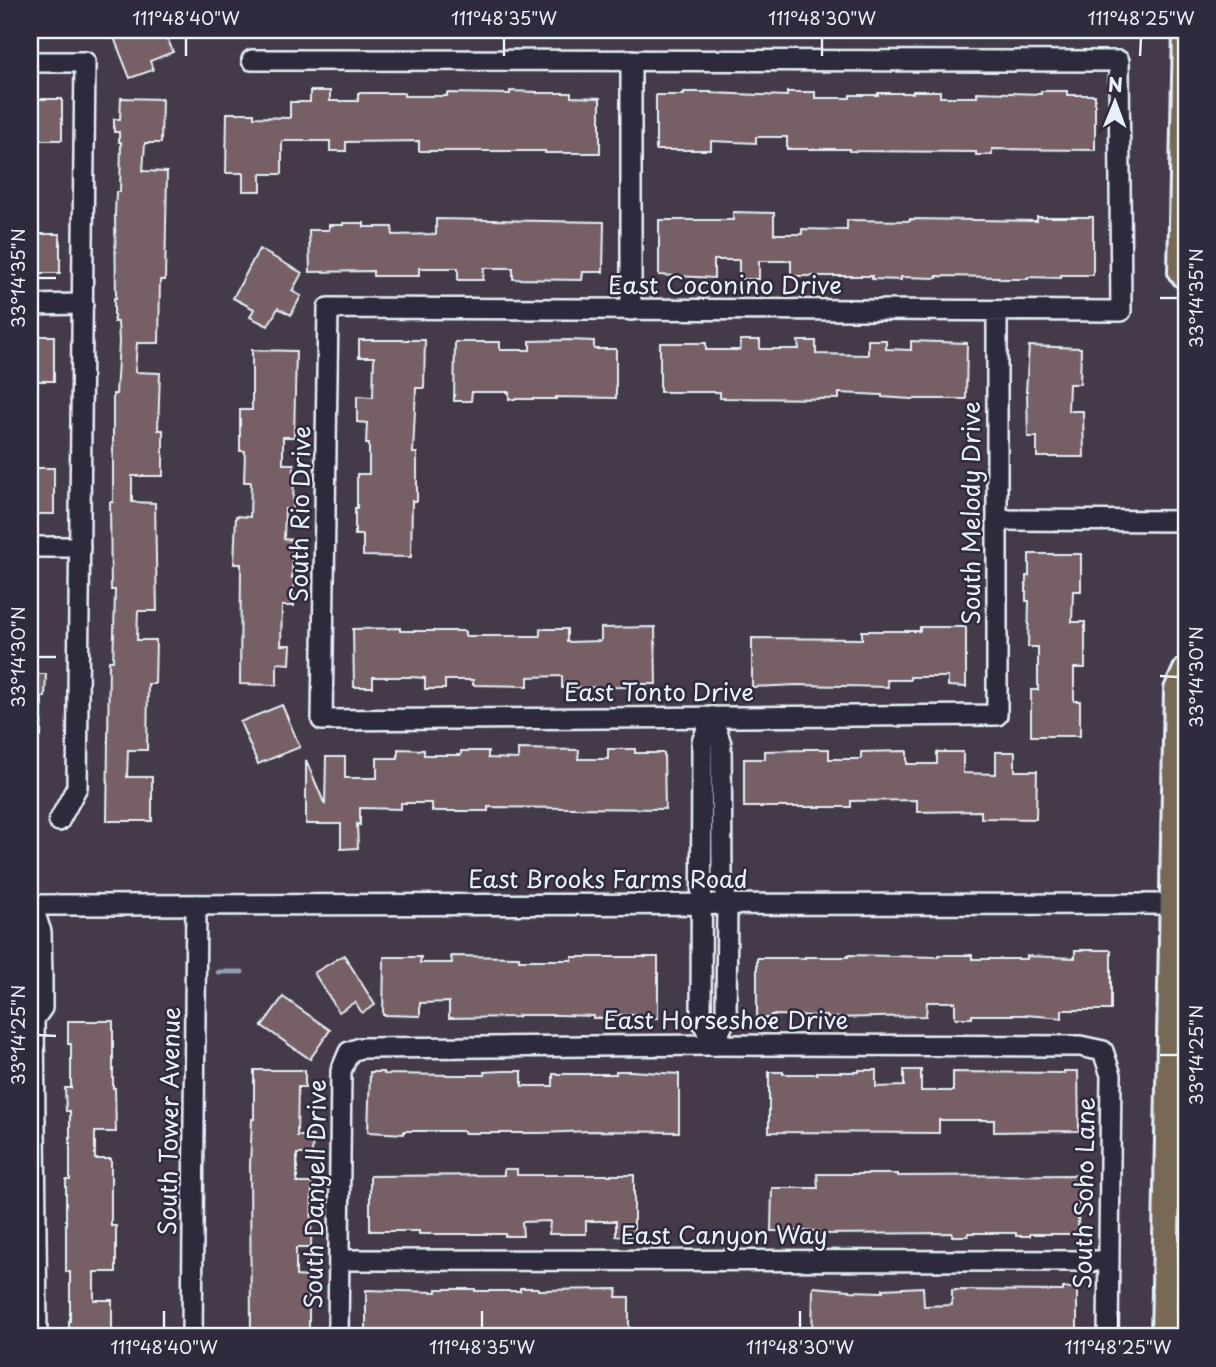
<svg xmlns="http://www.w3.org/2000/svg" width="1216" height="1367" font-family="'Playpen Sans',sans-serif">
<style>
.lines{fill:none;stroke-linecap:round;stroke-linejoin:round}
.stream{stroke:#909eb0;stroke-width:5}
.building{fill:#766065;stroke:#e8f1f8;stroke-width:2}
.minor-casing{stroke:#e8f1f8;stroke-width:24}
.major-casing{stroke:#e8f1f8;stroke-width:30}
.minor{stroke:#2f2a3d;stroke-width:19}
.major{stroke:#776954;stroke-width:24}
.ticks{fill:none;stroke:#e8f1f8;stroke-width:2.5}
.labels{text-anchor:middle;stroke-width:5;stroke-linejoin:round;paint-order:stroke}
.street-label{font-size:24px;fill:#e8f1f8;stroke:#2f2a3d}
.neatline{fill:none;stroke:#e8f1f8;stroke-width:2.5}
.ticks-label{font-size:18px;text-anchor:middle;fill:#e8f1f8}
</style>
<rect width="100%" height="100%" fill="#443a49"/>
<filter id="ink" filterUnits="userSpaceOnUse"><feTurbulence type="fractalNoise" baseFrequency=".0143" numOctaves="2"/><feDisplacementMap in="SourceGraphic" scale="14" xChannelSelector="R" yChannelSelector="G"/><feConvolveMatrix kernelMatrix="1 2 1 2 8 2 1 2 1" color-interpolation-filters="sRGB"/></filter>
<g filter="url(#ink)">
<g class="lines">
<!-- stream -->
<path class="stream" d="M218,972H242"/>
</g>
<!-- building -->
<g class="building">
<path d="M111,30H164L173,52L150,61L153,70L130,78Z"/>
<path d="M310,91H330V101H358V93H404V96H447V93L510,94V91L537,92V93H571V97L600,98V153H545V151H419V141L346,142V151H330V141H282V174H261V191H243V173H226L227,113H254V117L290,118V102H310Z"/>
<path d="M913,91H940V97H977V92L1041,94V91H1067V95H1095V150L992,149V155H976V152L849,151V149H787V137H756V143L711,141V150H656V95H684V92H711V93L787,96V92H815V98H850V95H878V93H913Z"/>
<path d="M121,98L162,99L161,143H145L143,171L167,172L165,280H160L159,343H137L135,372L160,373L158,430H163V476H132V502L155,503L157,611H138L137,640H156L155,684H148L147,750H128L127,777H152V821H107L109,661H113L114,633L115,590H111L110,502H113V394H116L119,342L118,322H114V298H116L115,214L116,192H120L121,142H119V132H114V119H120Z"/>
<rect x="30" y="99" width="32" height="41"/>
<path d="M733,212L774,213V234H802V229L847,230V220L910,221V219L1037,221V217H1093V275H1061V278L1028,277V279H999V277L937,276V278L901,277V280L872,279V276H791V261H759V279H739V260H714V278L659,275V220H733Z"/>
<path d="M436,219L604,222L603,272H583L582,280L513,279V268H484L483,280H458V268H419V276H373V271L310,272L309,230H329V225H343V223H364V227H392L393,235L436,234Z"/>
<rect x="30" y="234" width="30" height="39"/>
<path d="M259,249L302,273L292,291L301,296L291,315L278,308L268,326L250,317L254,309L233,298Z"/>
<path d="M31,336H54V381H30Z"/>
<path d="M359,340H425L424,388H416L413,453H417V501H412L411,557L363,556V535H355V508H357V474H369V444H366L367,423L357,422V396L373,397L374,357H359Z"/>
<path d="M569,340L594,341V349H616V398L556,397V399H509V392H472L471,401H454L455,342H500V350H530V341Z"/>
<path d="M740,340H760V349H799L798,341H816V354L868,355V340H886V349L911,350V341L967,343L966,399H911L882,397V395L839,393V399L720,398V392H660V343H706V350H740Z"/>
<path d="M1029,346L1081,348L1080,384H1069L1068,411H1083L1084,457H1037V437H1028L1027,392H1026Z"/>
<path d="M252,350L296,351L294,437H283V464H294L293,509H285L284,539L293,540L292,578H294V606H282L281,645H291L290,664L277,663V685L240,684L241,564H234L236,516L250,517L251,482H244L245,451H240V410H252Z"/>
<path d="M30,468H54V514H31Z"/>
<path d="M1029,554H1081V591H1073L1072,622H1085V668H1074V701H1080V736H1031V690H1038V647H1028L1029,601H1026V576H1029Z"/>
<path d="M655,627L656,684H627V687L562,688V676L528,677V686L473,685V680H445V689H425V678L409,677H373V687H354L353,629L400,628V631H465V636H540V629H567V642L601,641V628Z"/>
<path d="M920,627H966V687L948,686V677H910V680H887L888,687L797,685L752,687V638L862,639V631H920Z"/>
<path d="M30,674H46L45,697H42L41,737L30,736Z"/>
<path d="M282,705L300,747L258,764L240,722Z"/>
<path d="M398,749L424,750V755H461V751H488V758L518,759V749L579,750L578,759H608V749H635V753H664L665,809L488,807V811H432V803H401V809L360,808V825L357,824L358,848L341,849V824H306V760L325,805L326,757H345V778H377V758H398Z"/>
<path d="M804,749H829V759H861V752L907,751V764H937V752H963V773L996,774V752H1015V771H1037L1036,819L981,818V811L917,812V800L851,801V807H744V759H765V751L804,750Z"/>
<path d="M1075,950H1111V1010H1062V1018L1025,1015H972V1018H955V1002H927L926,1016L828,1018L827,1016L771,1015L772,1018H757V958H805V957H848V955L938,957V955H972V959H1027V956L1075,958Z"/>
<path d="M344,955L375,1005L362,1013L355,1002L339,1012L314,973Z"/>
<path d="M451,956L519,957V960H572V957H658V1018H643V1015H608V1018H593V1016L560,1015H518V1017L449,1018V1002L420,1003V1016L383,1015L384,957H421L420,963H452Z"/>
<path d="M283,997L330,1030L310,1059L262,1026Z"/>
<path d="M68,1021H113V1088H115L116,1132H95V1159H111V1226H116V1272H94V1300H112V1337H69V1321H70V1272H66V1180H70V1111H66L65,1088H71V1044H68Z"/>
<path d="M254,1070H305V1087H298L297,1136H313L312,1154H297V1183H312L311,1248H296V1276L311,1277V1294H309V1337H251L250,1166L252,1119H254Z"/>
<path d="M859,1070H876V1087L904,1086V1070H921V1091H953V1072L1064,1073V1071H1078L1079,1131L994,1132V1120H939V1133L769,1132V1072H783V1074H817V1072H859Z"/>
<path d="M504,1071H522V1086H553V1074H616V1071H630L679,1074V1132L589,1131L540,1133H464V1131H404V1134L368,1132L370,1072H384V1074L454,1075H485L484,1072Z"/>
<path d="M504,1169H517V1175H634V1236H616V1221H586V1234H549L550,1221L522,1222L523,1236H505V1234H419V1231H370V1176L504,1175Z"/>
<path d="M817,1174H898V1176L1079,1175L1078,1234H1030V1236H1016V1233H968V1236H952V1233L818,1234V1231H771L772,1188H818Z"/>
<path d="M813,1287L850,1290V1291L883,1292V1289L923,1287L924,1306L952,1305V1290L1063,1291V1288H1077V1337H812Z"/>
<path d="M520,1288H538V1290L617,1289L616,1297H629V1337H366V1290L437,1292V1289H475V1291H520Z"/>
</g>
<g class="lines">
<defs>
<g id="minor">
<path d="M252,60L1119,61L1121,311C857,310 593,310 328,308L322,720L997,715V311"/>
<path d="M30,62H85L77,787L59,821"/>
<path d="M30,305L83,304"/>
<path d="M631,310V60"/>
<path d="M997,520L1186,521"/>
<path d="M30,547H80"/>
<path d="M712,717L702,742L701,1019L714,1045"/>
<path d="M712,717L721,744L722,877L727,904L726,1017L714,1045"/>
<path d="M30,905L1186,904"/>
<path d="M32,905L41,932L42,978V1008L34,1019L37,1337"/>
<path d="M339,1260L1108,1261"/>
<path d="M192,1337L196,905"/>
<path d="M338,1337L341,1071L349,1052L360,1048L714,1045L1080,1046L1103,1051L1111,1075L1108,1337"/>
</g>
<g id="major">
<path d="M1186,30L1181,272L1186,277"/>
<path d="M1164,1337L1177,690L1186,670"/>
</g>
</defs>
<!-- minor casing -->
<use href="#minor" class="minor-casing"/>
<!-- major casing -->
<use href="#major" class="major-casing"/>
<!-- minor -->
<use href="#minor" class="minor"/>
<!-- major -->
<use href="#major" class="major"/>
</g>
</g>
<!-- ticks -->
<path class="ticks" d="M186,56V38M504,56V38M822,56V38M1140,56L1141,38M38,278H56M1160,298H1178M38,657H56M1160,676L1178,677M38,1035L56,1036M1160,1055H1178M164,1328V1311M482,1328V1311M800,1328V1311M1118,1328V1311"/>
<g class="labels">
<!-- street labels -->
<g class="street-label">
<text x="725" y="294">East Coconino Drive</text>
<text transform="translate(972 513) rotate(-90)" y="8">South Melody Drive</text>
<text transform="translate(301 514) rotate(-89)" y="8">South Rio Drive</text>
<text x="659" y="701">East Tonto Drive</text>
<text x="608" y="888">East Brooks Farms Road</text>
<text x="726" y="1029">East Horseshoe Drive</text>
<text transform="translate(170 1121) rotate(-89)" y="8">South Tower Avenue</text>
<text transform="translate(1085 1193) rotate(-89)" y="8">South Soho Lane</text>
<text transform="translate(316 1194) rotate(-89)" y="8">South Danyell Drive</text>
<text x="724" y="1244">East Canyon Way</text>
</g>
</g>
<!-- margin -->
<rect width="1216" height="1367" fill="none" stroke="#2f2a3d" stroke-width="77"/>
<!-- north arrow -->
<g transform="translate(1115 102) rotate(1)" stroke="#2f2a3d" stroke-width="5" paint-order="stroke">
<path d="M0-5L12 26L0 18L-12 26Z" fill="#e8f1f8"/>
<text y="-10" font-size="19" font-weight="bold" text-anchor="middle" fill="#e8f1f8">N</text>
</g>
<rect x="38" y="38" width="1140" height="1290" class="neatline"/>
<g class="ticks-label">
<text x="186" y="25">111°48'40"W</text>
<text x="504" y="25">111°48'35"W</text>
<text x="822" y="25">111°48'30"W</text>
<text x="1141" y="25">111°48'25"W</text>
<text transform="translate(19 278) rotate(-90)" y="6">33°14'35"N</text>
<text transform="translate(1197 298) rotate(-90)" y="6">33°14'35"N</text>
<text transform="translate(19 657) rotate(-90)" y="6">33°14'30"N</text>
<text transform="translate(1197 677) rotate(-90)" y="6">33°14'30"N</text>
<text transform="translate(19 1035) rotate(-90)" y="6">33°14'25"N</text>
<text transform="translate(1197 1055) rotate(-90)" y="6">33°14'25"N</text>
<text x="164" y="1354">111°48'40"W</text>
<text x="482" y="1354">111°48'35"W</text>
<text x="800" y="1354">111°48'30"W</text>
<text x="1118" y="1354">111°48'25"W</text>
</g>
</svg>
